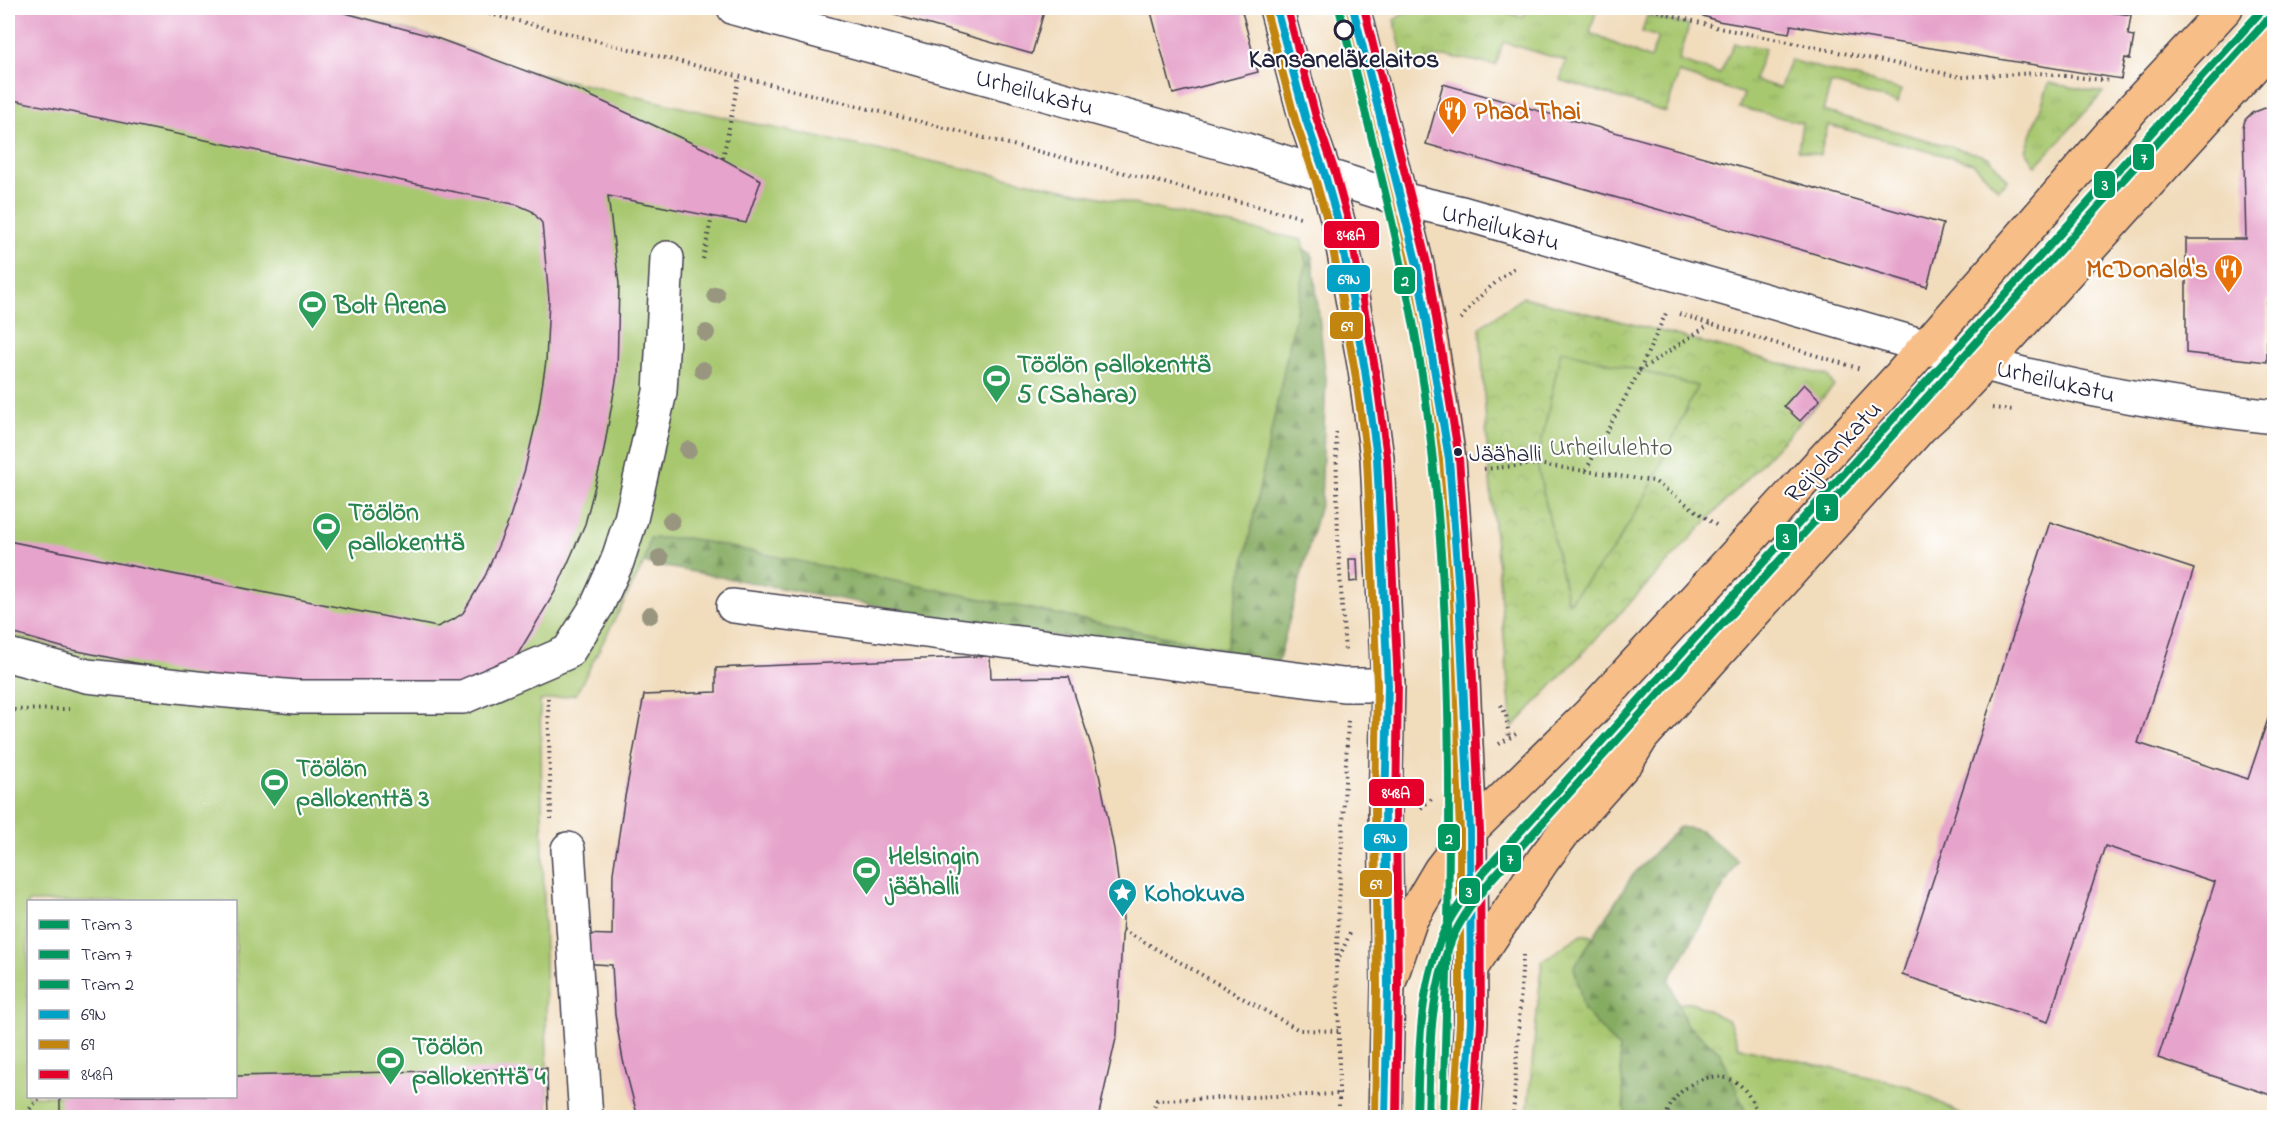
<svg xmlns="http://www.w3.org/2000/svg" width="2282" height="1125" font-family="'Indie Flower',sans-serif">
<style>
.grass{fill:url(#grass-tufts);stroke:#657556;stroke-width:1.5}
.forest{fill:url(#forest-firs);stroke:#54674e;stroke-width:1.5}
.park{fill:url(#park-crowns);stroke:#657556;stroke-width:1.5}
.pitch{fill:#a8c870;stroke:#657556;stroke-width:1.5;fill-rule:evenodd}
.building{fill:#e6a3cb}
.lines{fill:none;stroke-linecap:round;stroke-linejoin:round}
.minor-casing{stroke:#413e4e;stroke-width:36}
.major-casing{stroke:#413e4e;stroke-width:36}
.path{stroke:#413e4e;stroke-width:4;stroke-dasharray:1.5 4.5;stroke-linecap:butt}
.minor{stroke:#fff;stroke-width:33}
.major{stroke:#f7be87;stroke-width:33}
.bus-1-casing{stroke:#fff;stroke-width:12}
.bus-2-casing{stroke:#fff;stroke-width:12}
.bus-3-casing{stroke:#fff;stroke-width:12}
.bus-1{stroke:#02a2c7;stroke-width:8}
.bus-2{stroke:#c2850f;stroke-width:8}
.bus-3{stroke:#e4002b;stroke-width:8}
.tram-1-casing{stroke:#fff;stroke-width:12}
.tram-2-casing{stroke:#fff;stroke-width:12}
.tram-3-casing{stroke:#fff;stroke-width:12}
.tram-1{stroke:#00985f;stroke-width:8}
.tram-2{stroke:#00985f;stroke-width:8}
.tram-3{stroke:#00985f;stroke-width:8}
.tree{fill:#999680}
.stop-dot{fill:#fff;stroke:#22223b;stroke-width:3}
.bus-dot{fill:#22223b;stroke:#fff;stroke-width:2}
.labels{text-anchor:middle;stroke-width:4.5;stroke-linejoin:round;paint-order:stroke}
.bus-label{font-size:24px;fill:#22223b;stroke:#fff;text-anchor:start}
.stop-label{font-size:26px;font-weight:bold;fill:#22223b;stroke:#fff}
.street-label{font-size:26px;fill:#22223b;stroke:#fff}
.food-label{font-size:26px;font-weight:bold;fill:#c56008;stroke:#fff;text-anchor:start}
.leisure-label{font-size:26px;font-weight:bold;fill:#27864d;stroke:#fff;text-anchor:start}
.park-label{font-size:26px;fill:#515c4e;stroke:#fff}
.culture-label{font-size:26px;font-weight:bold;fill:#0d838f;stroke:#fff;text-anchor:start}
.line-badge{stroke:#fff;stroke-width:2}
.badge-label{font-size:16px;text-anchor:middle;font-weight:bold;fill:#fff}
</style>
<defs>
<pattern id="grass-tufts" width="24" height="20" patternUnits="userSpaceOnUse" patternTransform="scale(1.5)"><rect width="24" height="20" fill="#a8c870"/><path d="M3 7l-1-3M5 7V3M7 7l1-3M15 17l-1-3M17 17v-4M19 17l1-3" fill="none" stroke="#90ac62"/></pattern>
<pattern id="forest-firs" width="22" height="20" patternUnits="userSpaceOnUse" patternTransform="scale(1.5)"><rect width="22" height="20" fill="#86ac62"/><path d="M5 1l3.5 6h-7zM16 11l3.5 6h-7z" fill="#6d8c52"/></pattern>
<pattern id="park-crowns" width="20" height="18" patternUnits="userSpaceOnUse" patternTransform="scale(1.5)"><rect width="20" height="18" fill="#a8c870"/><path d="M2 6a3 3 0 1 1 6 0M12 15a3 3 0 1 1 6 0" fill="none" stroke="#90ac62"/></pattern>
</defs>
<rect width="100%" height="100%" fill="#fff"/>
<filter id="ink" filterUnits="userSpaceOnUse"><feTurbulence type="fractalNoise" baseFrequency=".0167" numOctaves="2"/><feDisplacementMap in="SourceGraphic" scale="12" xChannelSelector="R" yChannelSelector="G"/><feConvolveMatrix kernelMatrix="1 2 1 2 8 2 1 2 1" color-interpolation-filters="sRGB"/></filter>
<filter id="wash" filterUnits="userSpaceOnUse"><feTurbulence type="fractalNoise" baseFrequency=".008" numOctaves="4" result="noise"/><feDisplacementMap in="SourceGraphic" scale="24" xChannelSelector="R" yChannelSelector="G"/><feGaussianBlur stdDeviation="1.35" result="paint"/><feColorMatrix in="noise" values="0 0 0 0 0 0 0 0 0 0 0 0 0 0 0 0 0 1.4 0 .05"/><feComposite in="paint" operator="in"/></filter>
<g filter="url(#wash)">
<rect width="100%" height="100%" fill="#f1dcbc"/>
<!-- grass -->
<g class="grass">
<path d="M1412,8H1491L1523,17L1527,8H1597L1590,33L1650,59L1658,37L1642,32L1647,16L1689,25L1679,61L1720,74L1734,43L1765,48L1754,80L1780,88L1790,60L1901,90L1898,103L1831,83L1823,111L1988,157L2008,180L1998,189L1973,163L1828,125L1820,155L1798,150L1802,123L1739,107L1744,94L1679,73L1666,112L1560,80L1566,61L1503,42L1496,65L1446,56L1405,64L1394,20Z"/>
<path d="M2049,83L2103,93L2036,166L2026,151Z"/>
<path d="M1582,934L1622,943L1655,1006L1692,1002L1729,1021L1739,1047L1912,1087L1965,1117L1527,1118L1542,961Z"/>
</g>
<!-- forest -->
<g class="forest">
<path d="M1303,249L1312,254L1326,379L1321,501L1276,670L989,626L644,563L650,538H687L1226,649L1306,263Z"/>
<path d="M1679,827L1700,830L1738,861L1669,980L1686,1024L1720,1052L1748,1117L1647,1118L1625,1114L1619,1049L1584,1010L1574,967L1632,876Z"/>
</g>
<!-- park -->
<path class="park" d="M1523,297L1668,333L1828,376L1834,386L1512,728L1488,457L1480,327Z"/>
<!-- pitch -->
<g class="pitch">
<path d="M8,8H327L434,37L522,70L741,121L1303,240V249L1306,263L1226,649L687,538H650L644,563L576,694L540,701L548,1117H8ZM28,902H236V1096H28Z"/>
<path d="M1561,350L1697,386L1648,492L1613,550L1568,603L1537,464Z"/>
</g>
<g id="blocks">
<!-- building -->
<g class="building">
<path d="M8,8H327L434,37L580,91L707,150L761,180L746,223L608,196L619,284L617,375L603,455L585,524L556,590L512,664L477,687L208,678L68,649L8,632V541L437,627L454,619L463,613L485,576L508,523L525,469L538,413L546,361L549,300L542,223L532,211L518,205L8,99Z"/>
<path d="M870,8H1045L1032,54Z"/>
<path d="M1150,8H1241L1258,72L1173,94Z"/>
<path d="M1680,8H2084L2131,15L2128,35L2134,36L2130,59L2125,58L2121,79L1791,25L1789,33L1718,21Z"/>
<path d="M1443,84L1943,224L1927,287L1795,248L1426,144Z"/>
<path d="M2265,108L2274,109V285L2267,303V362L2186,353V239H2246L2243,128L2245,120L2252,113Z"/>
<path d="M1804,384L1820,400L1800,421L1784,406Z"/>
<path d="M2050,522L2194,569L2138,743L2248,779L2274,701V1096L2158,1058L2215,882L2105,846L2048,1022L1902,975Z"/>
<path d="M1349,559H1357L1358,581L1350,582Z"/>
<path d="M990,656L991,678L1069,677L1097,764L1114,849L1123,918L1117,1034L1098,1118H638L623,1060L615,1015L612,965L579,963L578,934L612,935L613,873L624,802L644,695L716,692V668Z"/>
<path d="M547,1068L548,1118H60V1096H236V1076Z"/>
</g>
</g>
</g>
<g filter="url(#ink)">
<use href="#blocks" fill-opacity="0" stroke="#413e4e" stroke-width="1.5"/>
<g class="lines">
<defs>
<g id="minor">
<path d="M734,8L1243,149L1401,199L1462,213L2007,370C2095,393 2184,407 2274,417"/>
<path d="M733,606L1343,685H1388"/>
<path d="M8,655L87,676L206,689L296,697H463L568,652L597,606L617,562L631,519L660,392L667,258"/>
<path d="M568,849L586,1118"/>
</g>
<g id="major">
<path d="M1276,8L1306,120L1325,175L1339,225L1365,370L1377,458L1388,685L1385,812L1388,986L1385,1118"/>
<path d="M1353,8L1417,265L1432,347L1449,459L1459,593L1470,831L1471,1022L1464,1118"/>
<path d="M1471,968L1543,860L1565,831L1628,760L1642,737L1921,427L1954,397L1985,364L2274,44"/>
<path d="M1388,986L1411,919L1440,870L1470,831L1590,713L1898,378L2134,107L2226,8"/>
</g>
</defs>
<!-- minor casing -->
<use href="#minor" class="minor-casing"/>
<!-- major casing -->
<use href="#major" class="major-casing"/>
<!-- path -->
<g class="path">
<path d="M466,8L1300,217"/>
<path d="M1646,8L1719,28L1962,77L2039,73L2111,81"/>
<path d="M723,158L739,77"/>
<path d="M703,259L712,216"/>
<path d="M1679,314L1861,369"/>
<path d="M1461,319C1476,297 1496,282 1517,266"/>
<path d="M1639,371L1710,324"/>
<path d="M1992,408L2014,410"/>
<path d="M1336,432L1338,542L1345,652"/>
<path d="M1484,469L1537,464L1654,481L1716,525"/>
<path d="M1586,470L1639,372L1667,311"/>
<path d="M548,698L551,819"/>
<path d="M1501,705L1506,715L1509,738"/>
<path d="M8,710L69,709"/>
<path d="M1499,744L1516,734"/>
<path d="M1421,808L1433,798"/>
<path d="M1123,930L1299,1030L1339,1031"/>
<path d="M1337,962L1351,931"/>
<path d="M22,1118L41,1096"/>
<path d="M1150,1118L1157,1100L1339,1094"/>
<path d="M1339,1118V1031L1336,966L1348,720"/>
<path d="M1513,1118L1523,955"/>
<path d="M1666,1118C1671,1091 1706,1068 1732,1080C1745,1085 1755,1105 1759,1118"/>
</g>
<!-- minor -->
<use href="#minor" class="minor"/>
<!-- major -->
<use href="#major" class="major"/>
<defs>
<g id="bus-1">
<path d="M1276,8L1306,120L1325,175L1339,225L1365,370L1377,458L1388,685L1385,812L1388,986L1385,1118"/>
<path d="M1353,8L1417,265L1449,459L1459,593L1470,831L1471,1022L1464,1118"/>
</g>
<g id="bus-2">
<path d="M1266,11L1296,123L1315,178L1329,227L1355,372L1367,459L1377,685L1375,812L1377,986L1375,1118"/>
<path d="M1343,11L1407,267L1439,460L1449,594L1460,831V1022L1454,1117"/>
</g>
<g id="bus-3">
<path d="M1287,8L1316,117L1335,172L1349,223L1375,368L1387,457L1398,685L1396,812L1398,986L1396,1118"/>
<path d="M1364,8L1427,263L1459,458L1469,593L1480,831L1481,1022L1475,1118"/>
</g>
</defs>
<!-- bus-1 casing -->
<use href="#bus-1" class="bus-1-casing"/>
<!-- bus-2 casing -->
<use href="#bus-2" class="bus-2-casing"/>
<!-- bus-3 casing -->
<use href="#bus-3" class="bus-3-casing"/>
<!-- bus-1 -->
<use href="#bus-1" class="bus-1"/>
<!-- bus-2 -->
<use href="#bus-2" class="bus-2"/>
<!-- bus-3 -->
<use href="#bus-3" class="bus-3"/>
<defs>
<path id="tram-1" d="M1417,1118C1419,1057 1418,993 1442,936C1451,913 1468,893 1482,874L2264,8"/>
<path id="tram-2" d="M1428,1118C1430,1058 1428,995 1452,939C1461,918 1476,899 1490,881L2272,15"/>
<path id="tram-3" d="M1339,8C1372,140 1409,273 1427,409C1457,643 1450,882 1443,1118"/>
</defs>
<!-- tram-1 casing -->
<use href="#tram-1" class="tram-1-casing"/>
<!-- tram-2 casing -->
<use href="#tram-2" class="tram-2-casing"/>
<!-- tram-3 casing -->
<use href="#tram-3" class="tram-3-casing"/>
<!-- tram-1 -->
<use href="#tram-1" class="tram-1"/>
<!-- tram-2 -->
<use href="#tram-2" class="tram-2"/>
<!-- tram-3 -->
<use href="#tram-3" class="tram-3"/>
</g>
<!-- trees -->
<g class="tree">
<circle cx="716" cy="295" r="9"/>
<circle cx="706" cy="333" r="9"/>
<circle cx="703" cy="370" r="9"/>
<circle cx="688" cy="450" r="9"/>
<circle cx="671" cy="521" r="9"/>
<circle cx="660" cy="558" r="9"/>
<circle cx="650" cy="615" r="9"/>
</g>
</g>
<!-- icons -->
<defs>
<symbol id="restaurant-pin" viewBox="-11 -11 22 30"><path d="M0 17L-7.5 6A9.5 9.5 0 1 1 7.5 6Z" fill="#e8710a" stroke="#fff"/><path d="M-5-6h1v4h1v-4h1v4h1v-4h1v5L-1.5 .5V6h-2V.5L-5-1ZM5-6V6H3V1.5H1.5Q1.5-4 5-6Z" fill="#fff"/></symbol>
<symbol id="stadium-pin" viewBox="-11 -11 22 30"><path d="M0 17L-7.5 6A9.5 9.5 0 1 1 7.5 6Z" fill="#2e9e5b" stroke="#fff"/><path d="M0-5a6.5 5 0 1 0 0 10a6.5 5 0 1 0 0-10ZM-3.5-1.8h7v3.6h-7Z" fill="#fff"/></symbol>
<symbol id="sight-pin" viewBox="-11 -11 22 30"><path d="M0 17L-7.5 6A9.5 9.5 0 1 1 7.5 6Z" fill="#0f9aa8" stroke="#fff"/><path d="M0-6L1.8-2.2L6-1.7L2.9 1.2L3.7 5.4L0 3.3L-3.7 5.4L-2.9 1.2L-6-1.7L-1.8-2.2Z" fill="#fff"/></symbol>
</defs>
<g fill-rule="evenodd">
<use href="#restaurant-pin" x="1436" y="94" width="33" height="45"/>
<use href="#restaurant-pin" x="2212" y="252" width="33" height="45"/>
<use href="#stadium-pin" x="296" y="288" width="33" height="45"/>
<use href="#stadium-pin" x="980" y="362" width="33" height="45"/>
<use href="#stadium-pin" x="310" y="510" width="33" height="45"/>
<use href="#stadium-pin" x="258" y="766" width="33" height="45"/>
<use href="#stadium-pin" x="850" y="854" width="33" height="45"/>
<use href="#sight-pin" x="1106" y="876" width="33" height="45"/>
<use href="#stadium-pin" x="374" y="1044" width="33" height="45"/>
</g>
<!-- markers -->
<circle class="stop-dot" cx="1344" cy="30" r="9"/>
<circle class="bus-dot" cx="1458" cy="452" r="5"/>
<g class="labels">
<!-- bus labels -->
<g class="bus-label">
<text x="1469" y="461">Jäähalli</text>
</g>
<!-- stop labels -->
<g class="stop-label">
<text x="1344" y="67">Kansaneläkelaitos</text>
</g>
<!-- street labels -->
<g class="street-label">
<text transform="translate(1035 91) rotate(15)" y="9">Urheilukatu</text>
<text transform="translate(1501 226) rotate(15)" y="9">Urheilukatu</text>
<text transform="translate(2056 380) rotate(13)" y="9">Urheilukatu</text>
<text transform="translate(1832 451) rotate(-47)" y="9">Reijolankatu</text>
</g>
<!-- food labels -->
<g class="food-label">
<text x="1474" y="119">Phad Thai</text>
<text x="2208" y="277" text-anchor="end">McDonald's</text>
</g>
<!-- leisure labels -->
<g class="leisure-label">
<text x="334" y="313">Bolt Arena</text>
<text x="1017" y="372">Töölön pallokenttä<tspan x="1017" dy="30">5 (Sahara)</tspan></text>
<text x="348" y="520">Töölön<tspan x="348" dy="30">pallokenttä</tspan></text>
<text x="296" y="776">Töölön<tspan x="296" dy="30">pallokenttä 3</tspan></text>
<text x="888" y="864">Helsingin<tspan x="888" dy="30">jäähalli</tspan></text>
<text x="412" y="1054">Töölön<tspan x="412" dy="30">pallokenttä 4</tspan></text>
</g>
<!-- park labels -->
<g class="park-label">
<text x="1611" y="455">Urheilulehto</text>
</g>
<!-- culture labels -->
<g class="culture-label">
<text x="1144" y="901">Kohokuva</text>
</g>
</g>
<g class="line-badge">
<rect x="2132" y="143" width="23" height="28" rx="6" fill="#00985f"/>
<rect x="2093" y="170" width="23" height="29" rx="6" fill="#00985f"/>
<rect x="1323" y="220" width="57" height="29" rx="6" fill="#e4002b"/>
<rect x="1326" y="264" width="45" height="29" rx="6" fill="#02a2c7"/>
<rect x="1393" y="266" width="23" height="29" rx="6" fill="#00985f"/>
<rect x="1329" y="311" width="35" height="29" rx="6" fill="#c2850f"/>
<rect x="1815" y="493" width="24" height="29" rx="6" fill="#00985f"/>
<rect x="1775" y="523" width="23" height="28" rx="6" fill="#00985f"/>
<rect x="1368" y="778" width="57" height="29" rx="6" fill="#e4002b"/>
<rect x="1363" y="823" width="45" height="29" rx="6" fill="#02a2c7"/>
<rect x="1437" y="823" width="24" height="29" rx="6" fill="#00985f"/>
<rect x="1499" y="844" width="23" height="29" rx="6" fill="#00985f"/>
<rect x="1359" y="869" width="34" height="29" rx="6" fill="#c2850f"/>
<rect x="1458" y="877" width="23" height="28" rx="6" fill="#00985f"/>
</g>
<g class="badge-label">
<text x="2144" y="163">7</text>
<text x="2105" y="190">3</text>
<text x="1351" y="240">848A</text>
<text x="1349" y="284">69N</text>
<text x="1405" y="286">2</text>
<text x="1347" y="331">69</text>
<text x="1827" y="514">7</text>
<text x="1786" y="543">3</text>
<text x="1396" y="798">848A</text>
<text x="1385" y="843">69N</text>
<text x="1449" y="844">2</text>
<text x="1510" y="864">7</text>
<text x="1376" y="889">69</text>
<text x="1469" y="897">3</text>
</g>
<!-- margin -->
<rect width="2282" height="1125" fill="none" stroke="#fff" stroke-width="30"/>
<!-- legend -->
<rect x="27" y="900" width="210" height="198" fill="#ffffff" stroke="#a7a7b1" stroke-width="1.5"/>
<rect x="39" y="920" width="30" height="9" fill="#00985f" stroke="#a7a7b1" stroke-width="1.5"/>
<text x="81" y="930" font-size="18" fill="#22223b">Tram 3</text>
<rect x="39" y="950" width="30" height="9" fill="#00985f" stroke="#a7a7b1" stroke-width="1.5"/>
<text x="81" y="960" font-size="18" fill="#22223b">Tram 7</text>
<rect x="39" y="980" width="30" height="9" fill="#00985f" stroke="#a7a7b1" stroke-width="1.5"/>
<text x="81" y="990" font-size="18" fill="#22223b">Tram 2</text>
<rect x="39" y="1010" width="30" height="9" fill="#02a2c7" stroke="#a7a7b1" stroke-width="1.5"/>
<text x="81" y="1020" font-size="18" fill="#22223b">69N</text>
<rect x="39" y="1040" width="30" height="9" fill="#c2850f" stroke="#a7a7b1" stroke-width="1.5"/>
<text x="81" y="1050" font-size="18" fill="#22223b">69</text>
<rect x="39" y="1070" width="30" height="9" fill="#e4002b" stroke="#a7a7b1" stroke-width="1.5"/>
<text x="81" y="1080" font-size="18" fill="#22223b">848A</text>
</svg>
